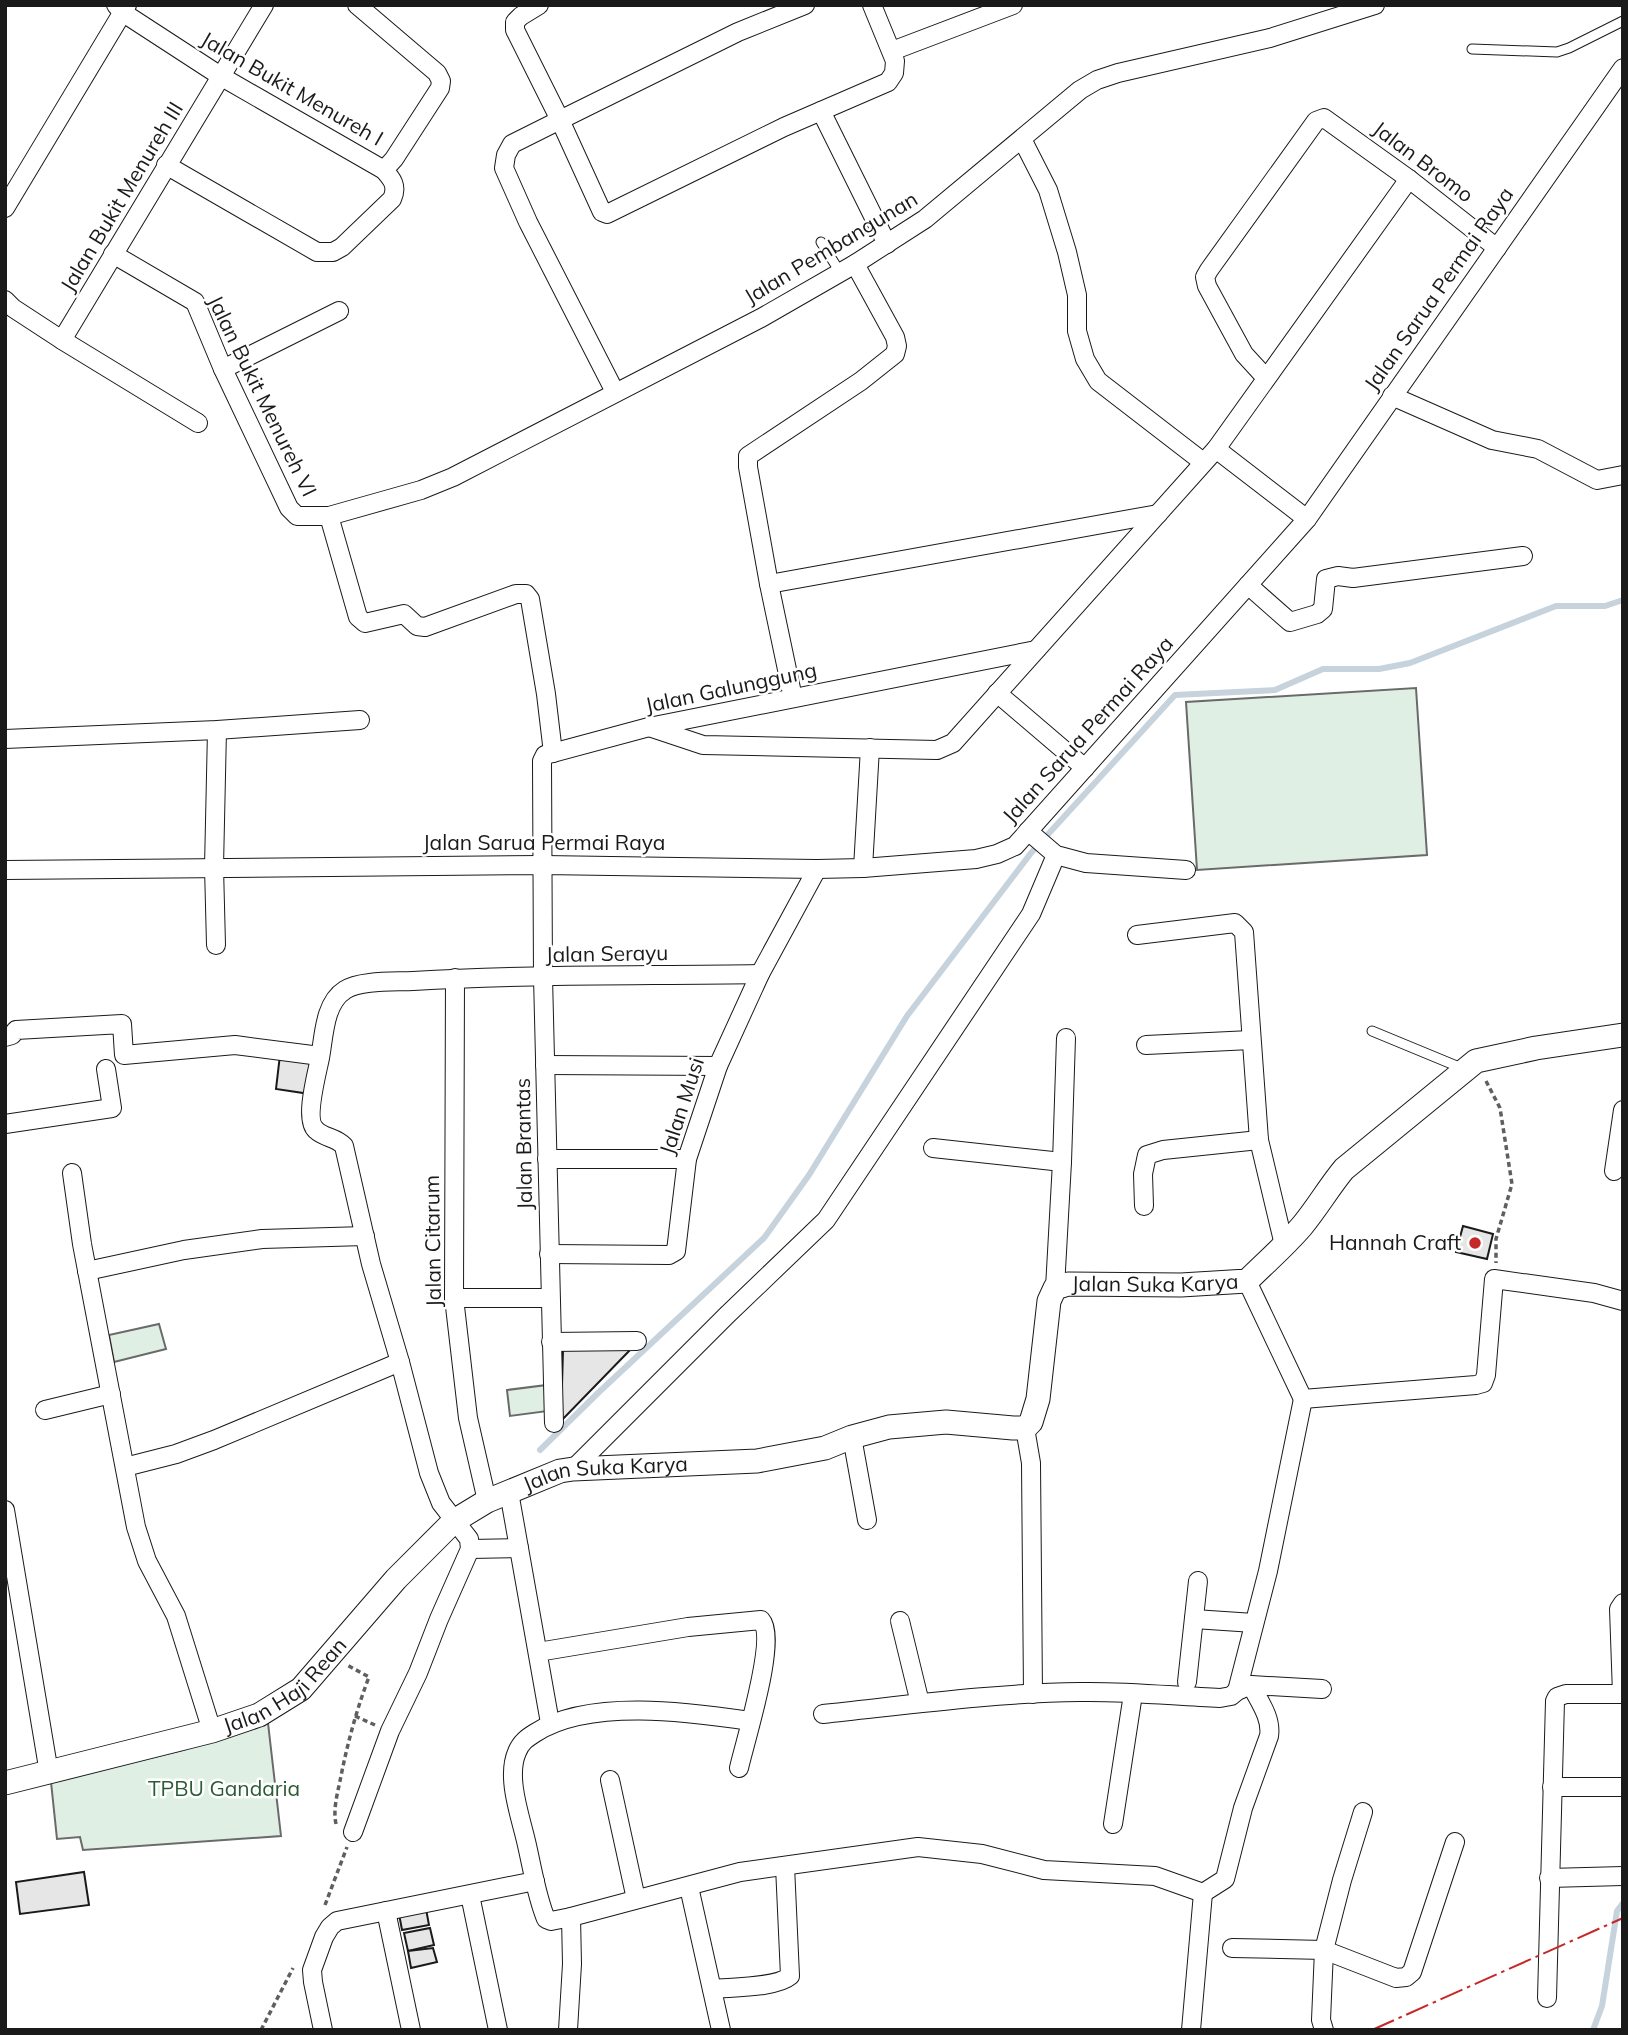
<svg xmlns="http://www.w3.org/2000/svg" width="1628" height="2035" font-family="Mulish,sans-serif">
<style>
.green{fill:#e0efe3;stroke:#6a6a6a;stroke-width:2}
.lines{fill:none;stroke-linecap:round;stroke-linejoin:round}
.stream{stroke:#c6d2dc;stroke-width:6}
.building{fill:#e6e6e6;stroke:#1a1a1a;stroke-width:2}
.service-casing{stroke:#1a1a1a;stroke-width:11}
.minor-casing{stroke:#1a1a1a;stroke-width:20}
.tertiary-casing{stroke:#1a1a1a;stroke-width:25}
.path{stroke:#5f5f5f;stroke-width:3.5;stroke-dasharray:5 3.5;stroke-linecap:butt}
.service{stroke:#fff;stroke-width:9}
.minor{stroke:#fff;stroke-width:18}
.tertiary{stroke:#fff;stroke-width:23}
.power{stroke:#c62828;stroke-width:2;stroke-dasharray:24 5 3.5 5;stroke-linecap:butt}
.poi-dot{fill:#c62828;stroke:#fff;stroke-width:2.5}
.labels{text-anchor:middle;stroke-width:5;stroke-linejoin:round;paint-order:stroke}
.street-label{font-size:21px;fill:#1a1a1a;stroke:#fff}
.poi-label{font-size:21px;fill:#1a1a1a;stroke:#fff;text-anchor:end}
.park-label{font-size:21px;fill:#2b5a34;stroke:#fff}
</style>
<rect width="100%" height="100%" fill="#fff"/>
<!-- green -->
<g class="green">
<path d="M1416,688L1427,855L1197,870L1186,702Z"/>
<path d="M159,1324L166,1349L114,1362L109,1335Z"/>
<path d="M547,1385L548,1411L510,1416L507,1390Z"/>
<path d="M268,1723L281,1836L83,1850L80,1837L57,1839L51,1782L183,1750Z"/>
</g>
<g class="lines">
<!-- stream -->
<g class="stream">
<path d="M540,1450L598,1393L764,1238L809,1175L907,1016L1031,853L1175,695L1275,690L1323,669H1379L1410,663L1556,606H1605L1623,600"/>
<path d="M1593,2030L1602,2006L1617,1911L1623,1903"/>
</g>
</g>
<!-- building -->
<g class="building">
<path d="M280,1055L315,1060L310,1094L276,1089Z"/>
<path d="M1463,1226L1493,1234L1487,1259L1456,1252Z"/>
<path d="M631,1349L561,1421L563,1350Z"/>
<path d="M84,1872L89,1905L20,1914L16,1882Z"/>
<path d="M426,1909L429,1925L402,1930L399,1914Z"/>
<path d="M430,1928L434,1945L408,1951L404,1933Z"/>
<path d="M433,1948L437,1962L411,1968L408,1951Z"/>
</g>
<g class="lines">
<defs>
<g id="service">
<path d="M1472,49L1557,52L1569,48L1623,21"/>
<path d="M821,242L840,272"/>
<path d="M1372,1031L1464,1069"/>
</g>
<g id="minor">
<path d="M116,5L122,12L222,77L384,170C392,179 398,186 392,199L342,247L333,252H317L166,165"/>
<path d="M357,5L437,73L441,81L440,88L394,159L384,170"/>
<path d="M539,5L521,16L515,22V30L560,120L602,212L607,214L784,127L888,82L894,73L895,61L872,5"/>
<path d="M892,51L1013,5"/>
<path d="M821,111L887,244"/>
<path d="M1022,139L1048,190L1067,252L1077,295V331L1085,359L1098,381L1203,462"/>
<path d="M5,208L127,5"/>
<path d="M113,254L195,302L223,369L289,508L297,516H329L421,490L453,477L761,318L855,264L925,219L1080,90L1097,80L1118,73L1270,38L1375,5"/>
<path d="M5,300L13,308L62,340L198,423"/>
<path d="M62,340L264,5"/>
<path d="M223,369L339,311"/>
<path d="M1266,378L1244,354L1207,286L1205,277L1209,270L1316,121L1324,118L1409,179L1497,248"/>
<path d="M615,392L528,222L504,168L506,155L512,144L560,120L738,32L805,5"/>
<path d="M1392,396L1492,440L1538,449L1597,480L1623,475"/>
<path d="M1216,449L1307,519"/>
<path d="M329,516L358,617L365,623L404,614L417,626L425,627L516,594H526L530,599L546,694L553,753"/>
<path d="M769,584L1158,514"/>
<path d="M1248,585L1290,622L1317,614L1323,609L1326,579L1338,576L1353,578L1523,556"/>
<path d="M997,693L1085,768"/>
<path d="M793,698L769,584L748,467V456L861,381L895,354L897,346L895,337L855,264"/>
<path d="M649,727L703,745L937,750L953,743L1216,449L1409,179"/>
<path d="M5,739L217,730L360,720"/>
<path d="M1028,831L1056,855L1086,863L1186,870"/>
<path d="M863,868L870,748"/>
<path d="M5,870L543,865L817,869L863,868L976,859L997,854L1015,846L1307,519L1623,68"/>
<path d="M1137,935L1235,923L1244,932L1259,1140L1284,1245"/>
<path d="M216,945L214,867L217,730"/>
<path d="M455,978L454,1298L468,1418L487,1501"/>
<path d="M5,1037L12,1035L16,1030L122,1024L124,1055L235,1045L320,1056"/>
<path d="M1146,1045L1251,1040"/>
<path d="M545,1065L718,1066"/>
<path d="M5,1124L112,1108L106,1069"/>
<path d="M933,1148L1062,1162"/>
<path d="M547,1159H687"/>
<path d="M1614,1171L1623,1110"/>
<path d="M72,1173L82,1244L136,1527L147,1561L176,1616L212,1731"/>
<path d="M1144,1206L1143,1174L1147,1155L1163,1150L1259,1140"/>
<path d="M549,1254L669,1255L676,1251L687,1159L718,1066L760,974L817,869"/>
<path d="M87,1271L184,1250L262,1239L365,1236"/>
<path d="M1247,1281L1303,1399"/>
<path d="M1055,1288L1062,1162L1066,1038"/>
<path d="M454,1298H550"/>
<path d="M551,1342L637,1341"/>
<path d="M1303,1399L1476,1385L1483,1383L1486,1375L1494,1279L1594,1293L1623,1301"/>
<path d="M45,1410L111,1394"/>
<path d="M554,1423L543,977L542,761L545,755L649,727L1036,650"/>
<path d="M1025,1428L1031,1463L1033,1694"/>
<path d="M852,1437L867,1520"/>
<path d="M125,1467L176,1454L214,1440L400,1362"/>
<path d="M573,1469L727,1315L826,1220L1031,914L1056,855"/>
<path d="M509,1492L550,1723"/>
<path d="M5,1510L49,1773"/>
<path d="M470,1549L519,1548"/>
<path d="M1194,1619L1254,1623"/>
<path d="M900,1621L920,1703"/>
<path d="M538,1652L688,1627L761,1620C778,1638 745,1741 739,1768"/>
<path d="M1187,1682L1198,1581"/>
<path d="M1237,1691L1268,1571L1303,1399"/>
<path d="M1622,1694L1619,1609L1623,1603"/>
<path d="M823,1714C908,1705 994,1693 1080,1692C1126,1691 1173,1696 1220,1698L1231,1696L1237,1691L1251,1685L1322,1689"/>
<path d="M750,1721C689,1712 589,1698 535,1733C527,1738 521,1742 517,1752C506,1777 520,1815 526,1841C532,1866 536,1895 546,1919L551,1921L571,1917L740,1872L918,1847L982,1854L1044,1870L1155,1876L1203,1893L1225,1879L1243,1808L1269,1736C1272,1718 1259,1701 1251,1685"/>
<path d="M610,1780L636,1899"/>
<path d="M1552,1787H1623"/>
<path d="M1113,1824L1133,1694"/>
<path d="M353,1832L390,1731L418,1673L439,1619L470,1549L469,1539L441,1503L429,1473L400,1362L371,1264L344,1146C336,1137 324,1138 316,1130C304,1120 317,1073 320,1058C324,1037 324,1003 345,990C360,980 395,982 413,981C528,974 644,976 760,974"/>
<path d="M1549,1878L1623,1876"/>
<path d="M689,1887L721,2030"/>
<path d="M470,1895L498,2030"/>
<path d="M386,1911L411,2030"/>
<path d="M1232,1948L1324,1950L1396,1978L1406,1977L1412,1972L1455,1842"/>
<path d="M712,1989C731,1987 776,1988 790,1976L785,1866"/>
<path d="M1547,1998L1555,1701L1557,1697L1566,1694H1623"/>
<path d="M323,2030L313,1982L312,1970L324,1937L330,1927L337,1921L535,1881"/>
<path d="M568,2030L572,1964L571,1917"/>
<path d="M1191,2030L1203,1893"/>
<path d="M1324,2030L1321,2020L1324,1950L1342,1880L1363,1812"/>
</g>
<g id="tertiary">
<path id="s1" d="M5,1783L212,1731L259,1715L301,1689L396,1579L454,1521L487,1501L560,1471L573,1469L757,1461L825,1448L852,1437L889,1427L946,1422L1013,1428H1025L1031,1422L1038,1399L1049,1301L1055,1288L1068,1284L1181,1285L1247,1281C1265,1263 1285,1246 1302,1226C1317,1208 1329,1187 1344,1169L1476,1061L1536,1048L1623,1035"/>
</g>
</defs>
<!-- service casing -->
<use href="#service" class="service-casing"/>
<!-- minor casing -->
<use href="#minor" class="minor-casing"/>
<!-- tertiary casing -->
<use href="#tertiary" class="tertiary-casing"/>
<!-- path -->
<g class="path">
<path d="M1486,1081L1500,1108L1512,1184L1496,1239V1263"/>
<path d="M355,1716L375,1725"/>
<path d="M336,1824C333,1810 337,1795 340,1781C347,1745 356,1711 369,1677L347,1665"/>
<path d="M325,1905L347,1847"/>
<path d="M261,2030L293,1968"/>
</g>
<!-- service -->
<use href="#service" class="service"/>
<!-- minor -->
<use href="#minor" class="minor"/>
<!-- tertiary -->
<use href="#tertiary" class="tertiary"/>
<!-- power -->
<path class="power" d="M1372,2030L1623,1918"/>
</g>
<!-- markers -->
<circle class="poi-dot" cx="1475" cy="1243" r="7"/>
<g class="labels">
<!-- street labels -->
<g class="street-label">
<text transform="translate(292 89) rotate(30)" y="7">Jalan Bukit Menureh I</text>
<text transform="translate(1423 162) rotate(37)" y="7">Jalan Bromo</text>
<text transform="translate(122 197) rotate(-59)" y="7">Jalan Bukit Menureh III</text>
<text transform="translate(831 248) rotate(-31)" y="7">Jalan Pembangunan</text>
<text transform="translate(1439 289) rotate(-55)" y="7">Jalan Sarua Permai Raya</text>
<text transform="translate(262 396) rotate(64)" y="7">Jalan Bukit Menureh VI</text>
<text transform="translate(731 688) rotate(-12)" y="7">Jalan Galunggung</text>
<text transform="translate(1088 730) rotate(-48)" y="7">Jalan Sarua Permai Raya</text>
<text x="544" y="850">Jalan Sarua Permai Raya</text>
<text transform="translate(607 954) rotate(-1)" y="7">Jalan Serayu</text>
<text transform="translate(682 1106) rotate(-72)" y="7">Jalan Musi</text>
<text transform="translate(524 1144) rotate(-91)" y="7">Jalan Brantas</text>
<text transform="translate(433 1241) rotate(-91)" y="7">Jalan Citarum</text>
<text dy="7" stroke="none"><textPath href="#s1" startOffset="1374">Jalan Suka Karya</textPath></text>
<text dy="7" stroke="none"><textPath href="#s1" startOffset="702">Jalan Suka Karya</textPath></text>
<text dy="7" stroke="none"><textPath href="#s1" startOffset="301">Jalan Haji Rean</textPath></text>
</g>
<!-- poi labels -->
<g class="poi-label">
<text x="1461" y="1250">Hannah Craft</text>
</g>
<!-- park labels -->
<g class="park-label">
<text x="224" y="1796">TPBU Gandaria</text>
</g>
</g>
<!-- border -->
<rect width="1628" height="2035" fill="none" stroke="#1a1a1a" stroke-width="14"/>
</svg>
